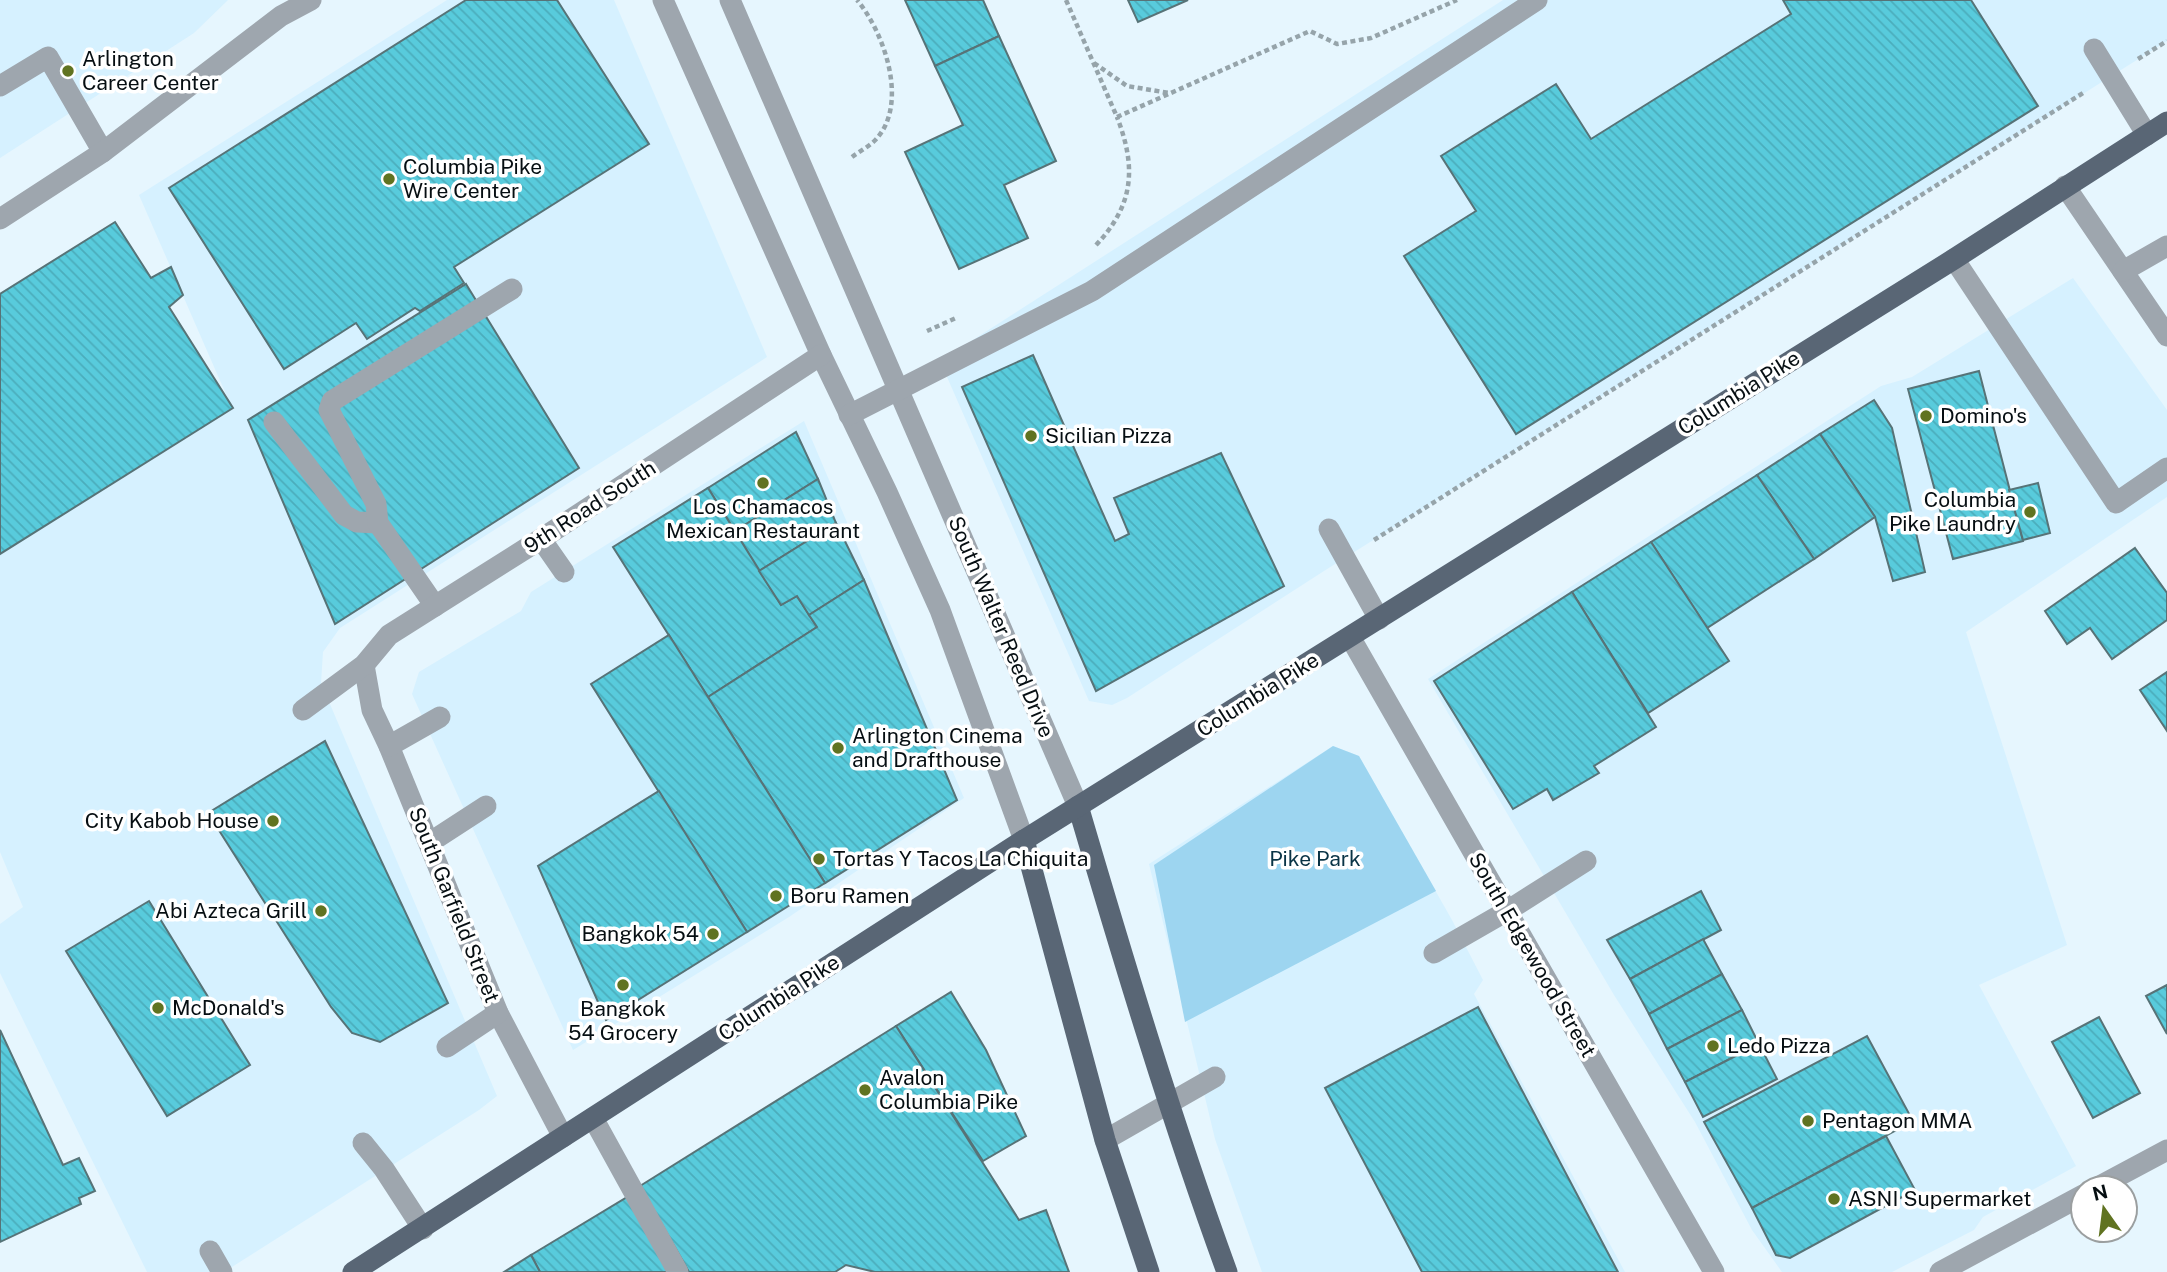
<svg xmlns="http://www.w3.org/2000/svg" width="2167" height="1272" font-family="'Public Sans',sans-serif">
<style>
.built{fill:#d6f1ff}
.park{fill:#9dd5f0}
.building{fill:url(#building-back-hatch);stroke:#577377;stroke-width:2}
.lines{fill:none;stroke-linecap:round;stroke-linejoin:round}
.path{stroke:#96a4aa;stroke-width:4.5;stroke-dasharray:5 3.5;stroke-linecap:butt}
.minor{stroke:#9ea6ae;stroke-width:21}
.major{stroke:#596675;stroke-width:21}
.poi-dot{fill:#607321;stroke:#fff;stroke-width:2.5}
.labels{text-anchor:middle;stroke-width:7;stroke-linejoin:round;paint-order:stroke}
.poi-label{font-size:21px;fill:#060e12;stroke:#fff;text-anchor:start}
.street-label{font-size:21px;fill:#060e12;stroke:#fff}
.park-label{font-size:21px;fill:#0a3446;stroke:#fff}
</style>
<defs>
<pattern id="building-back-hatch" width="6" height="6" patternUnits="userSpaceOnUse" patternTransform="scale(1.75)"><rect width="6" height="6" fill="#58cbdc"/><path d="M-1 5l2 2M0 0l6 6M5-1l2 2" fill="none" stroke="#4badbc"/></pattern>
</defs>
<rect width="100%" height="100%" fill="#e6f6fe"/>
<!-- built -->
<g class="built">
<path d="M0,0H228L194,33L0,158Z"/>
<path d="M447,0H614L767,357L340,628L323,652L321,683L497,1096L479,1110L224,1272H147L0,973V924L23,907L0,852V554L232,408L139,195Z"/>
<path d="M1503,0H2167V41L1324,571L1127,698L1112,705L1089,701L940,361Z"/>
<path d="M2073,278L2167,410V497L1966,632L2067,945L1979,985L2076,1166L1983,1217L1974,1230L1892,1272H1782L1752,1230L1695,1122L1614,995L1428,679L1881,386L1912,377Z"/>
<path d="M804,421L964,798L789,917L573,1050L412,694L419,672L521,611L531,592Z"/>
<path d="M1333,746L1359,756L1452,920L1483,980L1474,994L1625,1272H1262L1215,1139L1149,864Z"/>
</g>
<!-- park -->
<path class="park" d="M1333,746L1359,756L1436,891L1185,1022L1154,865Z"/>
<!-- building -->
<g class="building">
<path d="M466,0H557L649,144L454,267L464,283L420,311L415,308L367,339L356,323L284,369L169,188Z"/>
<path d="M905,0H983L999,36L935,66Z"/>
<path d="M1128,0H1188L1138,22Z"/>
<path d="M1783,0H1971L2038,106L1516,434L1404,256L1476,211L1441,156L1556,84L1591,139L1791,14Z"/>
<path d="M999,36L1056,161L1004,185L1028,238L959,269L905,152L963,125L935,66Z"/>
<path d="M115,222L151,278L171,267L183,295L169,307L233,408L0,554V294Z"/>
<path d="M466,284L579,468L335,624L248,420Z"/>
<path d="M1033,355L1115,541L1129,534L1114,498L1221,453L1284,586L1096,691L962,387Z"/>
<path d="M1979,371L2023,541L1953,559L1908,389Z"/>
<path d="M1874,400L1892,428L1925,572L1893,581L1875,517L1820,434Z"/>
<path d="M796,432L818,479L735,531L708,488Z"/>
<path d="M1820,434L1875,517L1814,559L1757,475Z"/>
<path d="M1757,475L1814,559L1707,628L1651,542Z"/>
<path d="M818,479L836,523L759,571L735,531Z"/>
<path d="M2038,483L2050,533L2023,540L2009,490Z"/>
<path d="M708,488L781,605L797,596L817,627L708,697L613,547Z"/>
<path d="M836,523L864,580L809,615L797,596L781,605L759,571Z"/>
<path d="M1651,542L1729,661L1648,713L1572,592Z"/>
<path d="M2135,548L2167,593V620L2112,659L2090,628L2067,644L2045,611Z"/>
<path d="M864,580L957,800L825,883L708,697L817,627L809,615Z"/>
<path d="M1572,592L1656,727L1594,766L1599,773L1553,800L1547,789L1513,809L1434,681Z"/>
<path d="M669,635L825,883L747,932L591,684Z"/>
<path d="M2167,672V731L2140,690Z"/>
<path d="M325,741L448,1003L380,1042L352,1033L331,1007L208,813Z"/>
<path d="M659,791L747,932L606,1020L538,866Z"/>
<path d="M1701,891L1721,930L1630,979L1607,940Z"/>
<path d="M149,901L250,1065L167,1116L66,951Z"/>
<path d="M1703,939L1722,974L1649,1014L1630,979Z"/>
<path d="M1722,974L1742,1010L1667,1049L1649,1014Z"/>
<path d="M2167,985V1034L2146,996Z"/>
<path d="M951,992L986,1050L1026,1136L983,1161L896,1026Z"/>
<path d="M1478,1007L1618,1272H1422L1325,1088Z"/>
<path d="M1742,1010L1759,1044L1685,1082L1667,1049Z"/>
<path d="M2099,1017L2140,1093L2093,1118L2052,1042Z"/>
<path d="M896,1026L1019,1220L1046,1210L1069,1272H875L846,1265L835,1272H689L640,1186Z"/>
<path d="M0,1030L63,1165L79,1158L95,1191L79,1198L81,1204L0,1242Z"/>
<path d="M1867,1036L1913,1121L1752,1208L1704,1122Z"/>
<path d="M1759,1044L1777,1079L1703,1117L1685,1082Z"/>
<path d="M1886,1136L1915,1190L1790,1258L1776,1255L1752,1208Z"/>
<path d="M629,1196L671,1272H540L531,1255Z"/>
<path d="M531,1255L540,1272H504Z"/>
</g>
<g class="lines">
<!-- path -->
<g class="path">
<path d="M1066,0L1117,117L1310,31L1337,44L1371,38L1457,0"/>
<path d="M2138,59L2167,41"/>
<path d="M1094,63L1127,86L1169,93"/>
<path d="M852,157C860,151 872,145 878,137C908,101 884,32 857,0"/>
<path d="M1096,245C1135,204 1136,166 1117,117"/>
<path d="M927,331L956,318"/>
<path d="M1374,540L2083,93"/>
</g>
<!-- minor -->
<g class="minor">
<path d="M663,0L821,355L887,492L940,610L1024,840"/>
<path d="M730,0L1078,806"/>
<path d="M2094,49L2147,135"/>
<path d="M0,86L48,57L103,152"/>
<path d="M2065,186L2167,336"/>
<path d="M0,219L103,152L281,16L311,0"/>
<path d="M1954,259L2116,503L2167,468"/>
<path d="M2123,271L2167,246"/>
<path d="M849,415L1092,291L1537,0"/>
<path d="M274,422L344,515L357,522L378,523"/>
<path d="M1329,529L1379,619"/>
<path d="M541,539L564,572"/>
<path d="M435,606L378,523L376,504L329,410L332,401L512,289"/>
<path d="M1350,637L1714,1272"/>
<path d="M364,665L372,710L389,746L498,1013L563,1137"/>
<path d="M303,710L364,665L389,635L541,539L821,355"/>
<path d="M389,746L440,717"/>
<path d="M429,843L486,806"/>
<path d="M1434,953L1507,911L1586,861"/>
<path d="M447,1047L498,1013"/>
<path d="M593,1118L678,1272"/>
<path d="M1105,1140L1215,1077"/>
<path d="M363,1143L384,1169L423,1229"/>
<path d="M2096,1188L2167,1150"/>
<path d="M210,1251L222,1272"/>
<path d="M1940,1272L2083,1195"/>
</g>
<!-- major -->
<g class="major">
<path d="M1078,806C1124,962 1171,1119 1227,1272"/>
<path d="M1024,840L1105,1140L1149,1272"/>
<path d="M353,1272L1024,840L1954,259L2167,122"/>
</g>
</g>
<!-- markers -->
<g class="poi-dot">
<circle cx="68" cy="71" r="7"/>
<circle cx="389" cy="179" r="7"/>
<circle cx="1926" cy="416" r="7"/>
<circle cx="1031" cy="436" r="7"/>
<circle cx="763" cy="483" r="7"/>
<circle cx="2030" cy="512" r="7"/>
<circle cx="838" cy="748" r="7"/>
<circle cx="273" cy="821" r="7"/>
<circle cx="819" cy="859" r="7"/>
<circle cx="776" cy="896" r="7"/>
<circle cx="321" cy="911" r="7"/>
<circle cx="713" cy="934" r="7"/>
<circle cx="623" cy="985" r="7"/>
<circle cx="158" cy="1008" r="7"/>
<circle cx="1713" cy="1046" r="7"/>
<circle cx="865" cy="1090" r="7"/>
<circle cx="1808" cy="1121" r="7"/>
<circle cx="1834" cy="1199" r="7"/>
</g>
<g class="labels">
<!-- poi labels -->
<g class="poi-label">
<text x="82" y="66">Arlington<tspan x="82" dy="24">Career Center</tspan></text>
<text x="403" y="174">Columbia Pike<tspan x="403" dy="24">Wire Center</tspan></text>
<text x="1940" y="423">Domino's</text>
<text x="1045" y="443">Sicilian Pizza</text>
<text x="2016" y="507" text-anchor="end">Columbia<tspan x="2016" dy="24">Pike Laundry</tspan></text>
<text x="763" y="514" text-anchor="middle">Los Chamacos<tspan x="763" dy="24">Mexican Restaurant</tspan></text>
<text x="852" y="743">Arlington Cinema<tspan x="852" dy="24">and Drafthouse</tspan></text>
<text x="259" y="828" text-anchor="end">City Kabob House</text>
<text x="833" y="866">Tortas Y Tacos La Chiquita</text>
<text x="790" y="903">Boru Ramen</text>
<text x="307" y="918" text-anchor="end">Abi Azteca Grill</text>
<text x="699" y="941" text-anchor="end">Bangkok 54</text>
<text x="172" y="1015">McDonald's</text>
<text x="623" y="1016" text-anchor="middle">Bangkok<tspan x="623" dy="24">54 Grocery</tspan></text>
<text x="1727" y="1053">Ledo Pizza</text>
<text x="879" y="1085">Avalon<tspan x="879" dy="24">Columbia Pike</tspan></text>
<text x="1822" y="1128">Pentagon MMA</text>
<text x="1848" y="1206">ASNI Supermarket</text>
</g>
<!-- street labels -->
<g class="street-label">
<text transform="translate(1739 393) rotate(-32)" y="7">Columbia Pike</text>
<text transform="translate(590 507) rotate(-33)" y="7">9th Road South</text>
<text transform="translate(1001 627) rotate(67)" y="7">South Walter Reed Drive</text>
<text transform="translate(1258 695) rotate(-32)" y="7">Columbia Pike</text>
<text transform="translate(454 905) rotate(68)" y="7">South Garfield Street</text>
<text transform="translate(1532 955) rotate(60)" y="7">South Edgewood Street</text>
<text transform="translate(779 998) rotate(-33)" y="7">Columbia Pike</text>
</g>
<!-- park labels -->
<g class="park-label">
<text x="1315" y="866">Pike Park</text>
</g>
</g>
<!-- north arrow -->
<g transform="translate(2104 1209) rotate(346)"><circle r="33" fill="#ffffff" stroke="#9b9fa0" stroke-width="2"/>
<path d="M0-5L12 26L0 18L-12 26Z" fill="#607321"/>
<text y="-10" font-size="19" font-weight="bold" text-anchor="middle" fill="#060e12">N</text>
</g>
</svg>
